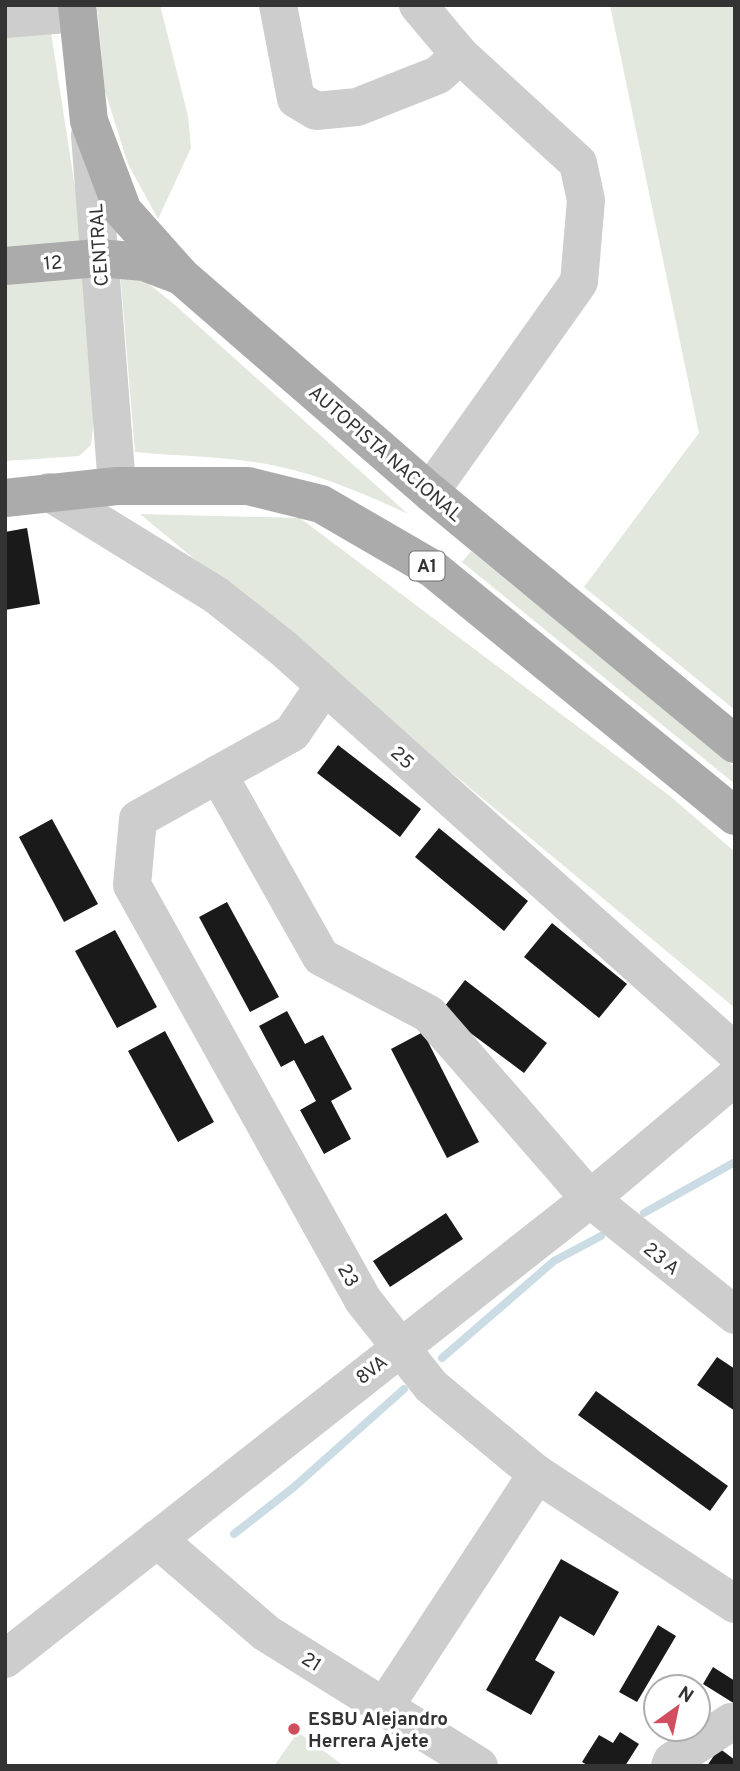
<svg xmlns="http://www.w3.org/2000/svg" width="740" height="1771" font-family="Overpass,sans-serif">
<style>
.green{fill:#e3e8de}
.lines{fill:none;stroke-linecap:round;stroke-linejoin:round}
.stream{stroke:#cbdce4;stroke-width:8}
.building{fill:#1a1a1a}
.minor{stroke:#cdcdcd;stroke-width:38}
.major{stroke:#ababab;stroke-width:38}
.poi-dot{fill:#d14e5f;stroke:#fff;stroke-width:2.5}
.labels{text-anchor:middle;stroke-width:7;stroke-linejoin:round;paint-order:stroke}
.shield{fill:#fff;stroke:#707070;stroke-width:2}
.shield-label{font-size:18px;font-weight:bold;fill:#333}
.street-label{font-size:19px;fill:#333;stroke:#fff}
.poi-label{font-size:19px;font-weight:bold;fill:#333;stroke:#fff;text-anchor:start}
</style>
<rect width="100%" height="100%" fill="#fff"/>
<!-- green -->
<g class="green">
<path d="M97,5H160L188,116L191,148L158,219L128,164L105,91Z"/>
<path d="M610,5H735V710L584,587L699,433Z"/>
<path d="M48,13L76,194L95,410L91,445L79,456L5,461V19Z"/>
<path d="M120,271L149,284L175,305L408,514C359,491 309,470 254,462C215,456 175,456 135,452Z"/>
<path d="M140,514L300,518L670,796L735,852V1008Z"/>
<path d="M471,551L735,767V784L462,562Z"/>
<path d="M298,1732L344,1766H274Z"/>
</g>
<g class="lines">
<!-- stream -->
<g class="stream">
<path d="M644,1213L735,1162"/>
<path d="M442,1358L554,1261L601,1236"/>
<path d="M234,1534L294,1487L404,1389"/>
</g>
</g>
<!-- building -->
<g class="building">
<path d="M27,528L40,604L5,610V532Z"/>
<path d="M338,745L421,809L400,837L317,773Z"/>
<path d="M52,819L98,904L64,922L19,837Z"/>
<path d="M439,828L528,901L504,931L415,857Z"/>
<path d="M227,902L279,997L250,1012L199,917Z"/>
<path d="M552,923L627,984L599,1018L524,957Z"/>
<path d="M115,930L157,1007L117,1028L75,951Z"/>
<path d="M465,980L547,1043L524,1073L441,1011Z"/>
<path d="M287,1011L305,1044L323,1035L352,1089L331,1101L351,1139L324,1154L300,1110L316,1101L294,1060L281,1067L259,1026Z"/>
<path d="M165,1031L214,1122L178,1142L128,1051Z"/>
<path d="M423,1032L479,1142L447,1158L391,1049Z"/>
<path d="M446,1213L463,1239L390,1287L373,1261Z"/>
<path d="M717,1357L735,1369V1411L697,1385Z"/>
<path d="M596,1391L728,1486L710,1511L578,1415Z"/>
<path d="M561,1559L619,1592L594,1636L560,1616L535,1660L555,1672L531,1715L486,1690Z"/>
<path d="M658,1625L676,1636L637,1702L619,1692Z"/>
<path d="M713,1667L735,1681V1704L703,1684Z"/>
<path d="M620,1732L639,1744L625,1766H589L582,1762L599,1735L613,1743Z"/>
<path d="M719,1748L735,1760V1766H707Z"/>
</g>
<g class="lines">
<!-- minor -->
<g class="minor">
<path d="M278,5L296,99L316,111L357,107L438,75L460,55"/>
<path d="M418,5L460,55L578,163L586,200L579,282L430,492"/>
<path d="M5,19L78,13"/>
<path d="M90,135L117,486"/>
<path d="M49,492L216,595L283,648L735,1052"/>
<path d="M324,686L292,733L138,819L132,885L363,1300L431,1386L537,1474L735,1604"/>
<path d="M218,774L321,957L429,1014L590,1199L735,1315"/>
<path d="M157,1539L266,1633L479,1766"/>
<path d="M5,1659L590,1199L735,1077"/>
<path d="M385,1706L537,1474"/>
<path d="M670,1766L672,1761L731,1722"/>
</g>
<!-- major -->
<g class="major">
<path d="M77,5L89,121L123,211L181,276L430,492L735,744"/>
<path d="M5,266L98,258L144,262L181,276"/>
<path d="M5,498L117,486H248L321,504L433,569L735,816"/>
</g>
</g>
<!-- markers -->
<circle class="poi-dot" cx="294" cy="1729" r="7"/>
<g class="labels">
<!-- shield labels -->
<rect class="shield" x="409.5" y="551.5" width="35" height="29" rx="5"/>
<g class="shield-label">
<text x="427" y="572">A1</text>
</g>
<!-- street labels -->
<g class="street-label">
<text transform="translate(98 245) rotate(-94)" y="7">CENTRAL</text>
<text transform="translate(53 262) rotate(-5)" y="7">12</text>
<text transform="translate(386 453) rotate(41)" y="7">AUTOPISTA NACIONAL</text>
<text transform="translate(403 757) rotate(42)" y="7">25</text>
<text transform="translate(662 1258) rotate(39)" y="7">23 A</text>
<text transform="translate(349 1275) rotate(61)" y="7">23</text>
<text transform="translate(371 1369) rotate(-38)" y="7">8VA</text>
<text transform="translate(312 1661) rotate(32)" y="7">21</text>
</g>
<!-- poi labels -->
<g class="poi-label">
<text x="308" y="1725">ESBU Alejandro<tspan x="308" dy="22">Herrera Ajete</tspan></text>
</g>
</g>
<!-- border -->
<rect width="740" height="1771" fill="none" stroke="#333333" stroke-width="14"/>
<!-- north arrow -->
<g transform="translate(677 1708) rotate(33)"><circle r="33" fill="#ffffff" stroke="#adadad" stroke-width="2"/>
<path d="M0-5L12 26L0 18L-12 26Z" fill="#d14e5f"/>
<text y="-10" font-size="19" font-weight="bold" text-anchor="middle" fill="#333333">N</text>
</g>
</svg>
